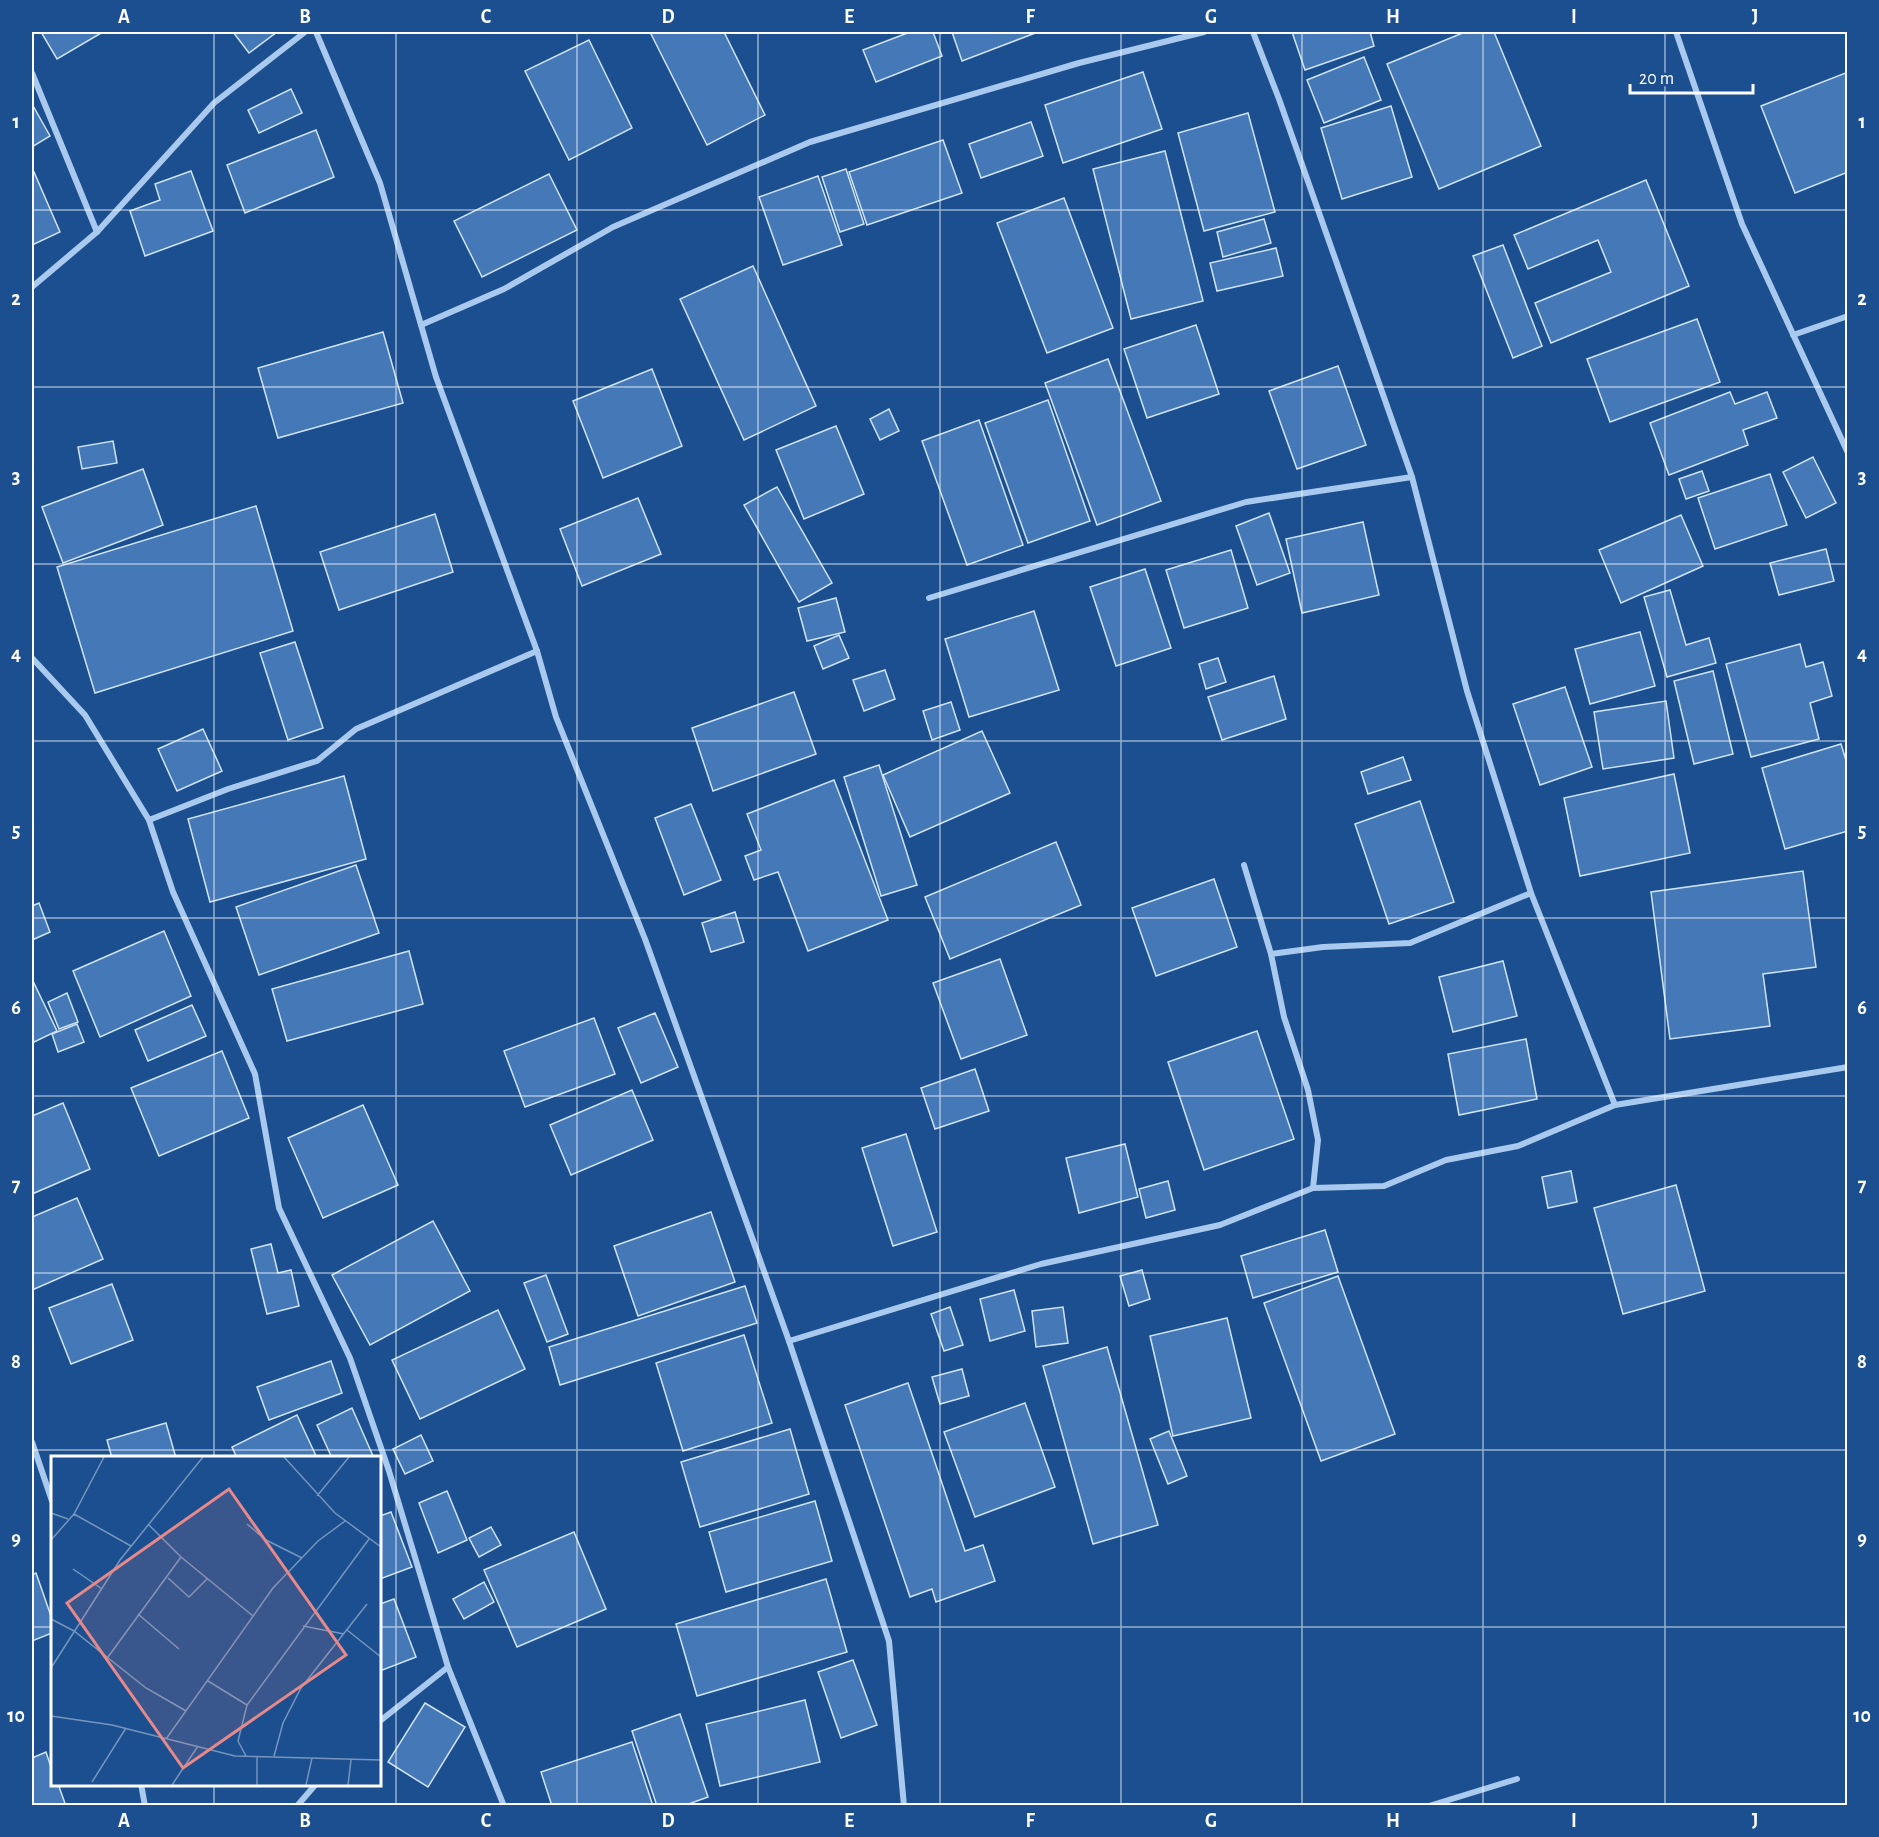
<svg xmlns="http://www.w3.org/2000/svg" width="1879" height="1837" font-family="'Alegreya Sans',sans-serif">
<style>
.building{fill:#4478b7;stroke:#cfe3fa;stroke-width:1.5}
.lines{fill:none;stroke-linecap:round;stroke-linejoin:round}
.street{stroke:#a9c9ee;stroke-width:6}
.grid{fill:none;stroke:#fff;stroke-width:1.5;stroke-opacity:0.55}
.inset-road{fill:none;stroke:#7695bc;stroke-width:1.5}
.view{fill:#e88989;fill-opacity:0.15;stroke:#e88989;stroke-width:3}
.inset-edge{fill:none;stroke:#fff;stroke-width:3}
.neatline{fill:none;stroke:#fff;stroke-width:2}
.grid-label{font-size:20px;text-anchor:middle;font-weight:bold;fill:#fff}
</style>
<rect width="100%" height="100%" fill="#1b4f8f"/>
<!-- building -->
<g class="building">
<path d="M41,32H103L57,59Z"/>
<path d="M233,32H277L249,53Z"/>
<path d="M650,32H724L765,115L707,145Z"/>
<path d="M910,32H933L942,56L876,82L863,50Z"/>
<path d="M952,32H1038L962,61Z"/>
<path d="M1292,32H1370L1374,46L1305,70Z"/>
<path d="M1465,32H1494L1541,146L1439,189L1387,64Z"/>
<path d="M589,40L632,128L569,160L525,71Z"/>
<path d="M1364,57L1381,100L1324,123L1307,80Z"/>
<path d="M1143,72L1162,129L1063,163L1045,105Z"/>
<path d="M1848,72V172L1795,193L1761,106Z"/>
<path d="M291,89L302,113L259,133L248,110Z"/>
<path d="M32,104L50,136L32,147Z"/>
<path d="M1391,106L1412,177L1342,199L1321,128Z"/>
<path d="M1248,113L1275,212L1204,231L1178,133Z"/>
<path d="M1031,122L1043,156L981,178L969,144Z"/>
<path d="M316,130L334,177L245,213L227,165Z"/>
<path d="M943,140L962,193L867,225L849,172Z"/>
<path d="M1165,151L1203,301L1131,319L1093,169Z"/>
<path d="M846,169L864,224L840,232L822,177Z"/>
<path d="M191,171L213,231L145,256L130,211L160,200L155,184Z"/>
<path d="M34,172L60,232L32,245V173Z"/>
<path d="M549,174L577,230L482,277L454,221Z"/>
<path d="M818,176L842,245L783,265L759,197Z"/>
<path d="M1646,180L1689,286L1551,343L1535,303L1611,272L1598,240L1528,269L1514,235Z"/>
<path d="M1064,198L1113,328L1047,353L997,223Z"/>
<path d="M1264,219L1271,243L1223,257L1217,232Z"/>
<path d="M1503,245L1542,346L1513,358L1473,256Z"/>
<path d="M1276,248L1283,276L1217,291L1210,263Z"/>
<path d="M753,266L816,406L744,440L680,299Z"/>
<path d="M1697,319L1720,382L1610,422L1587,359Z"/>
<path d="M1196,325L1219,394L1147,418L1124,349Z"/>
<path d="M383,332L403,403L278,438L258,368Z"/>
<path d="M1108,359L1161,501L1097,525L1045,383Z"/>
<path d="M1338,366L1366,445L1297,469L1269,391Z"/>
<path d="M652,369L682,446L603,478L573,401Z"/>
<path d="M1730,392L1735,404L1767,392L1777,418L1743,430L1748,445L1669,475L1650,423Z"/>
<path d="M1048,400L1090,521L1028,543L985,423Z"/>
<path d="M889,409L899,431L880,440L870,419Z"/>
<path d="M979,420L1023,545L967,565L922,441Z"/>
<path d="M836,426L864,494L804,519L776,450Z"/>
<path d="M113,441L117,463L82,469L78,447Z"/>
<path d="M1813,457L1836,503L1806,518L1783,472Z"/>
<path d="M143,469L163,525L63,563L42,507Z"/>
<path d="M1702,471L1709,491L1686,499L1679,479Z"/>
<path d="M1770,474L1787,525L1715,549L1698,498Z"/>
<path d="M777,487L832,583L799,602L744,505Z"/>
<path d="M638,498L661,554L582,586L560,529Z"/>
<path d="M256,506L293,631L95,693L57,567Z"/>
<path d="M1269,513L1290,573L1257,585L1236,526Z"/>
<path d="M435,514L453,572L339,610L320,552Z"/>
<path d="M1681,515L1703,566L1621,603L1599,550Z"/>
<path d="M1363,522L1379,595L1302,613L1286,539Z"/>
<path d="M1826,549L1834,581L1779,595L1770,563Z"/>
<path d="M1231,550L1248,608L1184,628L1166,570Z"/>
<path d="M1145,569L1171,648L1116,666L1090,587Z"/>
<path d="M1670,590L1686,645L1709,638L1716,663L1667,677L1644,597Z"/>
<path d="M836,598L845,632L807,641L798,608Z"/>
<path d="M1034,611L1059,690L969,717L945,639Z"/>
<path d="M1640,632L1655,686L1590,704L1575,649Z"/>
<path d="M839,635L849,658L823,669L814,646Z"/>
<path d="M295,642L323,728L288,740L260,653Z"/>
<path d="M1800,644L1806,667L1823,662L1832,696L1810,703L1819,739L1751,757L1726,664Z"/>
<path d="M1218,658L1226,682L1206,689L1199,664Z"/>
<path d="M885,670L895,699L864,711L853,680Z"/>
<path d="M1713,671L1733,754L1694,764L1674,681Z"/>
<path d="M1274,676L1286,719L1222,740L1208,697Z"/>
<path d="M1565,687L1592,767L1540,785L1513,704Z"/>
<path d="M794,692L816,754L713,791L692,728Z"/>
<path d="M1666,701L1674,758L1603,769L1594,712Z"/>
<path d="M951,702L960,730L932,740L923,711Z"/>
<path d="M203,729L222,771L177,791L158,749Z"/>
<path d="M982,731L1010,793L910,837L883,775Z"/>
<path d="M1841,744L1848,767V831L1785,849L1762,768Z"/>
<path d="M1403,757L1411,780L1368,794L1361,772Z"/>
<path d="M879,765L917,885L881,896L844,777Z"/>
<path d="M1674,774L1690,853L1580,876L1564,798Z"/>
<path d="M344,776L366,859L210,902L188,819Z"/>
<path d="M834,780L888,920L808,951L778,872L754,880L745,856L761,850L747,814Z"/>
<path d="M1420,801L1454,902L1389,924L1355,824Z"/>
<path d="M691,804L721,880L684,895L655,818Z"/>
<path d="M1056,842L1081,905L950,959L925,897Z"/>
<path d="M356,865L379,933L259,975L236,907Z"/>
<path d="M1803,871L1816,967L1763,974L1770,1026L1670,1039L1651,892Z"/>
<path d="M1214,879L1237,947L1156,976L1132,908Z"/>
<path d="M39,903L50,932L32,940V906Z"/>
<path d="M735,912L744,942L711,952L702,923Z"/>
<path d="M164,931L191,996L100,1037L73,971Z"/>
<path d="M409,951L423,1004L287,1041L272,989Z"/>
<path d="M1000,959L1027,1035L961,1059L933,983Z"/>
<path d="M1503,961L1517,1016L1453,1032L1439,977Z"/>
<path d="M32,979L57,1031L32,1043Z"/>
<path d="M67,993L78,1022L59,1029L48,1002Z"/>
<path d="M192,1005L206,1036L148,1061L135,1030Z"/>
<path d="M655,1013L678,1067L641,1083L618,1028Z"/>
<path d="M594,1018L615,1074L525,1107L504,1051Z"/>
<path d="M77,1024L84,1042L58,1052L52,1034Z"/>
<path d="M1257,1031L1294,1139L1204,1170L1168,1062Z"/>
<path d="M1526,1039L1537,1099L1459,1115L1448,1054Z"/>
<path d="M222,1051L249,1118L159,1156L131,1088Z"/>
<path d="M975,1069L989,1111L935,1129L921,1088Z"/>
<path d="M632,1090L653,1140L571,1175L550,1125Z"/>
<path d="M63,1103L90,1169L32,1194V1116Z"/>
<path d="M363,1105L398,1185L323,1218L288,1138Z"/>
<path d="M906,1134L937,1232L893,1246L862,1148Z"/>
<path d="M1125,1144L1138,1197L1079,1213L1066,1158Z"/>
<path d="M1571,1171L1577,1202L1548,1208L1542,1177Z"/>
<path d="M1168,1181L1175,1210L1146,1218L1139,1189Z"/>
<path d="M1676,1185L1705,1291L1623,1314L1594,1208Z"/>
<path d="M77,1198L103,1259L32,1290V1217Z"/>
<path d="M711,1212L735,1282L638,1316L614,1246Z"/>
<path d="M433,1221L470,1291L370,1345L332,1275Z"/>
<path d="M1325,1230L1338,1272L1253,1298L1241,1256Z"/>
<path d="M271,1244L278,1273L291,1270L299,1306L267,1314L251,1249Z"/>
<path d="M1142,1270L1150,1299L1129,1306L1120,1276Z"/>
<path d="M546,1275L568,1334L547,1342L524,1283Z"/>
<path d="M1338,1276L1395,1434L1321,1461L1264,1303Z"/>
<path d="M112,1284L133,1340L71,1364L49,1308Z"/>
<path d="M745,1286L757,1323L560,1385L549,1347Z"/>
<path d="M1014,1290L1025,1331L990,1341L980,1299Z"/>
<path d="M950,1307L963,1345L944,1351L931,1314Z"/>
<path d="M1063,1307L1068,1343L1036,1347L1032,1311Z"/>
<path d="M498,1310L525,1369L420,1419L392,1360Z"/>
<path d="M1227,1318L1251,1418L1173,1436L1150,1336Z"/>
<path d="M744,1335L772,1423L683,1451L656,1363Z"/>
<path d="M1107,1347L1158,1525L1093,1544L1043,1366Z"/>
<path d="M331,1361L342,1393L269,1420L257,1387Z"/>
<path d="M962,1369L969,1396L940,1404L932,1377Z"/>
<path d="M908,1383L965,1551L983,1545L995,1581L936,1602L932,1589L910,1597L845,1405Z"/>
<path d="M1025,1403L1055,1487L975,1517L944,1432Z"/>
<path d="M352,1408L373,1456L332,1458L317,1425Z"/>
<path d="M297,1415L317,1458H237L232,1447Z"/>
<path d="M166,1423L176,1458H112L107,1440Z"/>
<path d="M790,1429L809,1494L700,1527L681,1462Z"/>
<path d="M1169,1431L1187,1476L1168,1484L1150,1439Z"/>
<path d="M421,1435L433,1461L405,1474L393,1449Z"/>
<path d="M447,1491L467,1540L438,1553L419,1503Z"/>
<path d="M815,1501L832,1561L726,1592L709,1532Z"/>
<path d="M391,1512L412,1567L380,1579V1516Z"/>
<path d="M491,1527L501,1545L479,1557L469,1538Z"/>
<path d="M574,1532L606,1609L517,1647L484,1570Z"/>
<path d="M36,1573L52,1619V1633L32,1641V1575Z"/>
<path d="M826,1579L847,1652L697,1696L676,1624Z"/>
<path d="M484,1582L494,1602L464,1619L453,1599Z"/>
<path d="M394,1599L416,1657L380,1671V1604Z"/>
<path d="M853,1660L877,1725L841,1738L818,1672Z"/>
<path d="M805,1700L820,1762L720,1786L706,1724Z"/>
<path d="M425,1703L465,1727L428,1787L388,1762Z"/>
<path d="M680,1714L708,1797L683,1806H657L632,1731Z"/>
<path d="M632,1742L653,1806H552L541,1772Z"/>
<path d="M46,1752L52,1770V1784H58L66,1806H32V1758Z"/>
</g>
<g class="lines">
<!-- street -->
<g class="street">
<path d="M316,32L380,183L436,377L537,651L556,717L645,939L789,1341L889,1641L904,1806"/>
<path d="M1253,32L1279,99L1412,477L1467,691L1531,893L1615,1105"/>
<path d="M1676,32L1742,224L1848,453"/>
<path d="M32,73L97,232"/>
<path d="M32,287L97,232L214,103L305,32"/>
<path d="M421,325L504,289L613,227L810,142L1079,63L1204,32"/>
<path d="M1793,335L1848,316"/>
<path d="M929,598L1246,502L1412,477"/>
<path d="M32,658L85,715L149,820L173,892L255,1074L279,1208L350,1358L389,1471L448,1667L504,1806"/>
<path d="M149,820L228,789L317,761L356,729L537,651"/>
<path d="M1244,865L1271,954"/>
<path d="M1313,1188L1318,1140L1308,1090L1284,1017L1271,954L1323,947L1410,943L1531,893"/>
<path d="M789,1341L1041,1264L1220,1225L1313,1188L1384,1186L1446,1160L1518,1146L1615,1105L1848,1067"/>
<path d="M32,1442L52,1501"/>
<path d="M380,1721L448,1667"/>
<path d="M141,1784L145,1806"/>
<path d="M297,1806L316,1784"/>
<path d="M1429,1806L1517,1779"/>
</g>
</g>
<!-- grid -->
<path class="grid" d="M214,32V1458M396,32V1806M577,32V1806M758,32V1806M940,32V1806M1121,32V1806M1302,32V1806M1483,32V1806M1665,32V1806M32,210H1848M32,387H1848M32,564H1848M32,741H1848M32,918H1848M32,1096H1848M32,1273H1848M32,1450H1848M32,1627H52M380,1627H1848M214,1784V1806"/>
<!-- overview -->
<g transform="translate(51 1456)">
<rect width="330" height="330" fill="#1b4f8f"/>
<path class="inset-road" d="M233,1L284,57L330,91M266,40L298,1M0,57L17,63M23,58L80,90M196,68L215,84L251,102M98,69L130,101L202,160M0,84L23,58L53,1M22,113L51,133M117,122L138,141L156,123M87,158L128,193M0,163L23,175L95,232L135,255M252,170L293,178M296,174L330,201M57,201L130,101M0,212L69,104L152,1M157,225L196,249M0,260L61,269L184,300L330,304M115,283L222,132L267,85L294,65M195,300L187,285L196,249L318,83M223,300L232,267L250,232L316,148M41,326L75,272M121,329L147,290M206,329V300M255,329L261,302M297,329L300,304"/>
<path class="view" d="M178,33L295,199L132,312L16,147Z"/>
<rect width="330" height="330" class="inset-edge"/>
</g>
<!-- border -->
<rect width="1879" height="1837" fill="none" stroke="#1b4f8f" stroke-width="66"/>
<!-- scale -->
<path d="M1630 84v9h123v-9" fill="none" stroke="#ffffff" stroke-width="3"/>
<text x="1639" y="84" font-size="18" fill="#ffffff" stroke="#1b4f8f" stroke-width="4.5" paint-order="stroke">20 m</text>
<rect x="33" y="33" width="1813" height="1771" class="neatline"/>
<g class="grid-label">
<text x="124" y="23">A</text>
<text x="305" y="23">B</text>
<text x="486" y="23">C</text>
<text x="668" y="23">D</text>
<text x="849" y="23">E</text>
<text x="1030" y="23">F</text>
<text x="1211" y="23">G</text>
<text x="1393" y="23">H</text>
<text x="1574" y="23">I</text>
<text x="1755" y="23">J</text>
<text x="16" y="128">1</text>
<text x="1862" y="128">1</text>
<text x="16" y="305">2</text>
<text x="1862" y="305">2</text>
<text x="16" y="483">3</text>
<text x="1862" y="483">3</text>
<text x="16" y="660">4</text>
<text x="1862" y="660">4</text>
<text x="16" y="837">5</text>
<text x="1862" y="837">5</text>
<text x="16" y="1014">6</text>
<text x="1862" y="1014">6</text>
<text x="16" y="1191">7</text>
<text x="1862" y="1191">7</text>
<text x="16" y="1368">8</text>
<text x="1862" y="1368">8</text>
<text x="16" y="1545">9</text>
<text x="1862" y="1545">9</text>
<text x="16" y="1722">10</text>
<text x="1862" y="1722">10</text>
<text x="124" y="1827">A</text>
<text x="305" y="1827">B</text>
<text x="486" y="1827">C</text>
<text x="668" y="1827">D</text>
<text x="849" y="1827">E</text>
<text x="1030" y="1827">F</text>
<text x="1211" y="1827">G</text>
<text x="1393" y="1827">H</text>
<text x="1574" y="1827">I</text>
<text x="1755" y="1827">J</text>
</g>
</svg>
